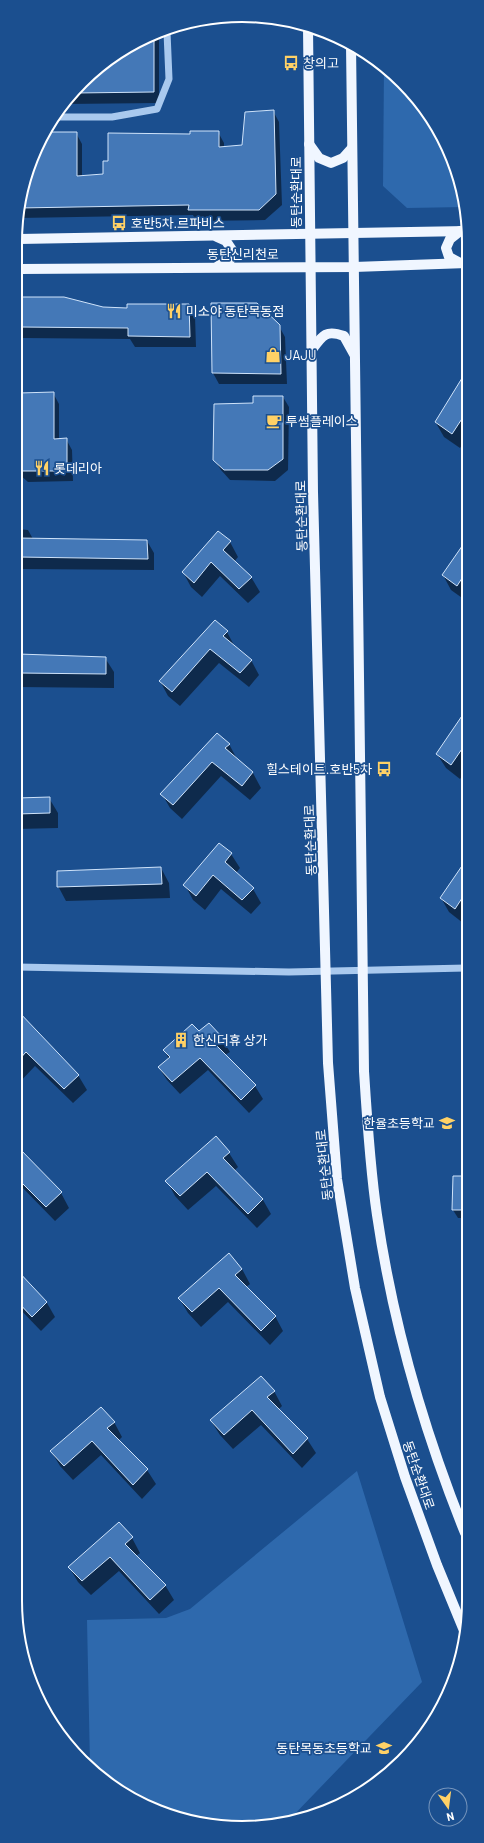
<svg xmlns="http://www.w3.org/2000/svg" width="484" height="1843" font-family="Barlow,'Noto Sans KR',sans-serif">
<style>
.green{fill:#2e69ad}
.shadow{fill:#0007}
.building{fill:#4478b7;stroke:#cfe3fa}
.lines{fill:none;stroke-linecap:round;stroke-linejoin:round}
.minor{stroke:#a9c9ee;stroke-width:7}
.major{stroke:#f0f6ff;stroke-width:10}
.labels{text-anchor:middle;stroke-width:3.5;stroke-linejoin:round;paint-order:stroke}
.poi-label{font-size:13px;fill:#fff;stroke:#1b4f8f;text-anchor:start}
.street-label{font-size:13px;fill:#fff;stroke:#1b4f8f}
.rim{fill:none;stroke:#fff;stroke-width:2}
</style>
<rect width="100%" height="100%" fill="#1b4f8f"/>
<!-- green -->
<g class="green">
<path d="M384,68L403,82L446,142L465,207L407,208L383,186Z"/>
<path d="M357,1471L422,1682L288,1821L227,1827L142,1805L90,1765L87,1620L166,1618L190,1609Z"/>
</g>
<!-- shadow -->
<g class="shadow">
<path d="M159,35V103L66,104L116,53Z"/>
<path d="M273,111L279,122L282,205L265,220L196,221L193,215L19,218V198L76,133L82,144V177L103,175L109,162L191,135L218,132L224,143V148L243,146Z"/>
<path d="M19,299L102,308L128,309L189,305L195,316L196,347H135L130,339L22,338V373H19Z"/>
<path d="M212,304L279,326L285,337L287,384H219L213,373Z"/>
<path d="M467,372V438L460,448L444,437L436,423Z"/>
<path d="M53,393L59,404V440L66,439L72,450L73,481L28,482L18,473L19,394Z"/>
<path d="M283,397L289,407L288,470L275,481L230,480L221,470L214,459L254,404Z"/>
<path d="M18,529L28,530L33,539L147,541L154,553V570L18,569Z"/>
<path d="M467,541L466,599L465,600L451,590L443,575Z"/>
<path d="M230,542L238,557L234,562L251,577L260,592L248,603L220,576L202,597L191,587L183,572Z"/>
<path d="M227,632L235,647L251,660L259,675L249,687L219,663L180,706L168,696L160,681Z"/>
<path d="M18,656L105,658L114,672V688L18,687Z"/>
<path d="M466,712V770L460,779L446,768L437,754Z"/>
<path d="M229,744L237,759L253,773L261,788L250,800L221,776L182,819L170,808L162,794Z"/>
<path d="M49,798L58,813V828L17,829V799Z"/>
<path d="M231,854L240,868L236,873L253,889L261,903L251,914L221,889L205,910L193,900L185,885Z"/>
<path d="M466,861V919L463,923L449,912L441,898Z"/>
<path d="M161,868L169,883L170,898L66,901L58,886Z"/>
<path d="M19,1014L78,1075L87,1090L73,1103L35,1066L17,1085V1016Z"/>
<path d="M199,1033L222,1039L230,1052L225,1055L255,1086L263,1099L249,1113L208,1070L180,1094L167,1080L159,1068L169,1059L164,1050Z"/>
<path d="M16,1147L61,1193L69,1208L55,1221L18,1183L16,1185Z"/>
<path d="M229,1153L238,1167L234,1171L263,1200L271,1214L257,1228L216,1186L188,1210L175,1196L167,1181Z"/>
<path d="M454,1177H465V1218H458L453,1210Z"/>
<path d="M242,1269L250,1284L246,1287L275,1316L283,1331L270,1345L228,1302L201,1327L188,1313L179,1298Z"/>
<path d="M16,1271L47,1303L55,1317L41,1331L16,1305Z"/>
<path d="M274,1391L282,1406L278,1410L307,1439L316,1453L302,1468L261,1425L233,1449L220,1435L211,1421Z"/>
<path d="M114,1422L122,1437L118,1441L147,1470L156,1484L142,1499L101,1455L73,1480L60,1466L51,1451Z"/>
<path d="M132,1538L140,1553L136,1556L165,1585L174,1600L159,1614L119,1571L91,1595L78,1582L69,1567Z"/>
<path d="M370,1782L372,1785L350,1796Z"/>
</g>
<!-- building -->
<g class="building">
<path d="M154,38V92L76,93L116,53Z"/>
<path d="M274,110L276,194L259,210H188L189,205L19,208V198L46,132H77V176L103,174V161H108V133L190,134V131H219V147L242,145L245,112Z"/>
<path d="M19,297H64L103,307L127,308V304H189L190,337L128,336V328L19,327Z"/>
<path d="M211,303H257L280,325L281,374L212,373Z"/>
<path d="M467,370V411L452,434L435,422Z"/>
<path d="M54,392V439L67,438V471H18L19,393Z"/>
<path d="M253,396H283V459L268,470H224L213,460L214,404L253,403Z"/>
<path d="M218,531L231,541L223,550L252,577L239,589L211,562L194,583L182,572Z"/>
<path d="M18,538L147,540L148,559L18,557Z"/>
<path d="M467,539L466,572L457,586L442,575Z"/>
<path d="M215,620L228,631L223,636L252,660L240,673L210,649L172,692L159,681Z"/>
<path d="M18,654L106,657V674L18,673Z"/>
<path d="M466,710V743L451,765L436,754Z"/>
<path d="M217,733L230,744L225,748L253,772L242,786L212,762L173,805L160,794Z"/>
<path d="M50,797V813L17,814V798Z"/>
<path d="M219,843L232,853L225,862L254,888L242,900L213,875L196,896L183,885Z"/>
<path d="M466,860V892L455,909L440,898Z"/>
<path d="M161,867L162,884L57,887V871Z"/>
<path d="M17,1010L79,1075L64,1089L26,1052L17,1062Z"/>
<path d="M209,1023L223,1038L215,1044L256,1085L241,1100L200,1058L172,1082L158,1067L170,1057L163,1050L192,1024L199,1031Z"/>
<path d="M216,1136L230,1152L223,1158L263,1199L248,1214L207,1172L180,1196L165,1181Z"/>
<path d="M16,1145L62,1192L46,1207L16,1177Z"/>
<path d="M453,1176H465V1210H452Z"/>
<path d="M229,1253L242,1269L235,1275L276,1316L261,1331L219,1288L192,1312L178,1298Z"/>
<path d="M16,1269L47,1302L32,1317L16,1300Z"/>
<path d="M261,1376L275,1391L267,1397L308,1438L293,1454L252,1410L224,1435L210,1420Z"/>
<path d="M101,1407L115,1422L107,1428L148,1469L133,1485L92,1441L64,1466L50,1451Z"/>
<path d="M119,1522L133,1537L125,1544L166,1585L150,1600L110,1557L82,1581L68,1567Z"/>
</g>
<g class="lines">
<!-- minor -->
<g class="minor">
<path d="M53,117H112L157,109L169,79L167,32"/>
<path d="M17,967L289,972L466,968"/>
</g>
<!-- major -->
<g class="major">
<path d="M308,27L313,492L328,1063L337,1179L355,1288L380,1397L405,1477L437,1565L465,1633"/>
<path d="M351,45L364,1071C367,1119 370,1168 377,1215C393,1324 424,1431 465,1533"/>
<path d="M309,144L319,158L331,163L343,158L352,148"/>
<path d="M460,231L450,239L446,248L449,257L460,263"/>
<path d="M217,237L226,241L232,250L230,260L218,266"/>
<path d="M19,239L467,231"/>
<path d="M19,269L354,267L467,263"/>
<path d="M311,351C322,336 325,329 344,336L354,354"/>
</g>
</g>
<!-- icons -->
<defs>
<symbol id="bus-bare" viewBox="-9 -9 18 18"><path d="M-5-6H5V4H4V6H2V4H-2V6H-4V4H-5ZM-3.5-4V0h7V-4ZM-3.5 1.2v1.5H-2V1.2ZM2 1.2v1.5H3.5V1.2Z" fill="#ffd166" stroke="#1b4f8f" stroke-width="2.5" paint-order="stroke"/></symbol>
<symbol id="restaurant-bare" viewBox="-9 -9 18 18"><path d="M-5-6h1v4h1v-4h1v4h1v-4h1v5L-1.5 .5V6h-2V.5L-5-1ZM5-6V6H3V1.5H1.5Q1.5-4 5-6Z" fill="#ffd166" stroke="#1b4f8f" stroke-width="2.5" paint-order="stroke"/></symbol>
<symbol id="shop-bare" viewBox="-9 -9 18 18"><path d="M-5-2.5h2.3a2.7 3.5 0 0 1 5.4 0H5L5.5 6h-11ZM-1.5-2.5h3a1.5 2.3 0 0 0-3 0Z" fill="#ffd166" stroke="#1b4f8f" stroke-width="2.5" paint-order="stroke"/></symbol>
<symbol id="cafe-bare" viewBox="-9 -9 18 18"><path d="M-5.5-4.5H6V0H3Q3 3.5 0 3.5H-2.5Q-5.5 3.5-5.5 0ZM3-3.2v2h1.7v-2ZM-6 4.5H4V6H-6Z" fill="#ffd166" stroke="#1b4f8f" stroke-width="2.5" paint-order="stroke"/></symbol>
<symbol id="building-bare" viewBox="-9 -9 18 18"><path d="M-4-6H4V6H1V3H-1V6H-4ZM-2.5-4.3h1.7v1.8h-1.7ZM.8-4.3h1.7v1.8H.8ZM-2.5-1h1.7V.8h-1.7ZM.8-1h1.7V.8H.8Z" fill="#ffd166" stroke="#1b4f8f" stroke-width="2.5" paint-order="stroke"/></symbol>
<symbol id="school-bare" viewBox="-9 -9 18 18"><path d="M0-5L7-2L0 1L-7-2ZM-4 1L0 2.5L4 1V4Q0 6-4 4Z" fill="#ffd166" stroke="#1b4f8f" stroke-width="2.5" paint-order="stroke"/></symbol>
</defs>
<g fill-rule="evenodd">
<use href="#bus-bare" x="280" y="52" width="22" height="22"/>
<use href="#bus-bare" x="108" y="212" width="22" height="22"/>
<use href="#restaurant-bare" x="163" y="300" width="22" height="22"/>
<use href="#shop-bare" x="262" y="344" width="22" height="22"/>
<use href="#cafe-bare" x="263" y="410" width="22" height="22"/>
<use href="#restaurant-bare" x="31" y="457" width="22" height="22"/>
<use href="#bus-bare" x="373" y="758" width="22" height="22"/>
<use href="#building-bare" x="170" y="1029" width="22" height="22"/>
<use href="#school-bare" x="436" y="1112" width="22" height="22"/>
<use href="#school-bare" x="373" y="1737" width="22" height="22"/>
</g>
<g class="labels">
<!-- poi labels -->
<g class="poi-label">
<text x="303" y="68">창의고</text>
<text x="131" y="228">호반5차.르파비스</text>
<text x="186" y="316">미소야 동탄목동점</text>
<text x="285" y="360">JAJU</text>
<text x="286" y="426">투썸플레이스</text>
<text x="54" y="473">롯데리아</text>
<text x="372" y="774" text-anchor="end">힐스테이트.호반5차</text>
<text x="193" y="1045">한신더휴 상가</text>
<text x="435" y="1128" text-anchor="end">한율초등학교</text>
<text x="372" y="1753" text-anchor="end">동탄목동초등학교</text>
</g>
<!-- street labels -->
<g class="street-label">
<text transform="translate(296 192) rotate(-90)" y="5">동탄순환대로</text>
<text x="243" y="259">동탄신리천로</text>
<text transform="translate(301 516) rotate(-91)" y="5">동탄순환대로</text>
<text transform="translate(310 840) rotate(-92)" y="5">동탄순환대로</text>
<text transform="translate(324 1165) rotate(-96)" y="5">동탄순환대로</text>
<text transform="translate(419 1475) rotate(71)" y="5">동탄순환대로</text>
</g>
</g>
<!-- crop -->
<path d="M0 0H484V1843H0ZM242 22H242A220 220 0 0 1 462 242V1601A220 220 0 0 1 242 1821H242A220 220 0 0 1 22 1601V242A220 220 0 0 1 242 22Z" fill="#1b4f8f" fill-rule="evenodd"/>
<path class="rim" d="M242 22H242A220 220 0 0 1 462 242V1601A220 220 0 0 1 242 1821H242A220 220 0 0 1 22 1601V242A220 220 0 0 1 242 22Z"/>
<!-- north arrow -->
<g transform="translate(448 1807) rotate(166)"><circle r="19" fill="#1b4f8f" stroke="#7695bc"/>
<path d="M0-3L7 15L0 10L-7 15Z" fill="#ffd166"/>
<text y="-6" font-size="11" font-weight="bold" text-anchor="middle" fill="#ffffff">N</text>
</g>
</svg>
